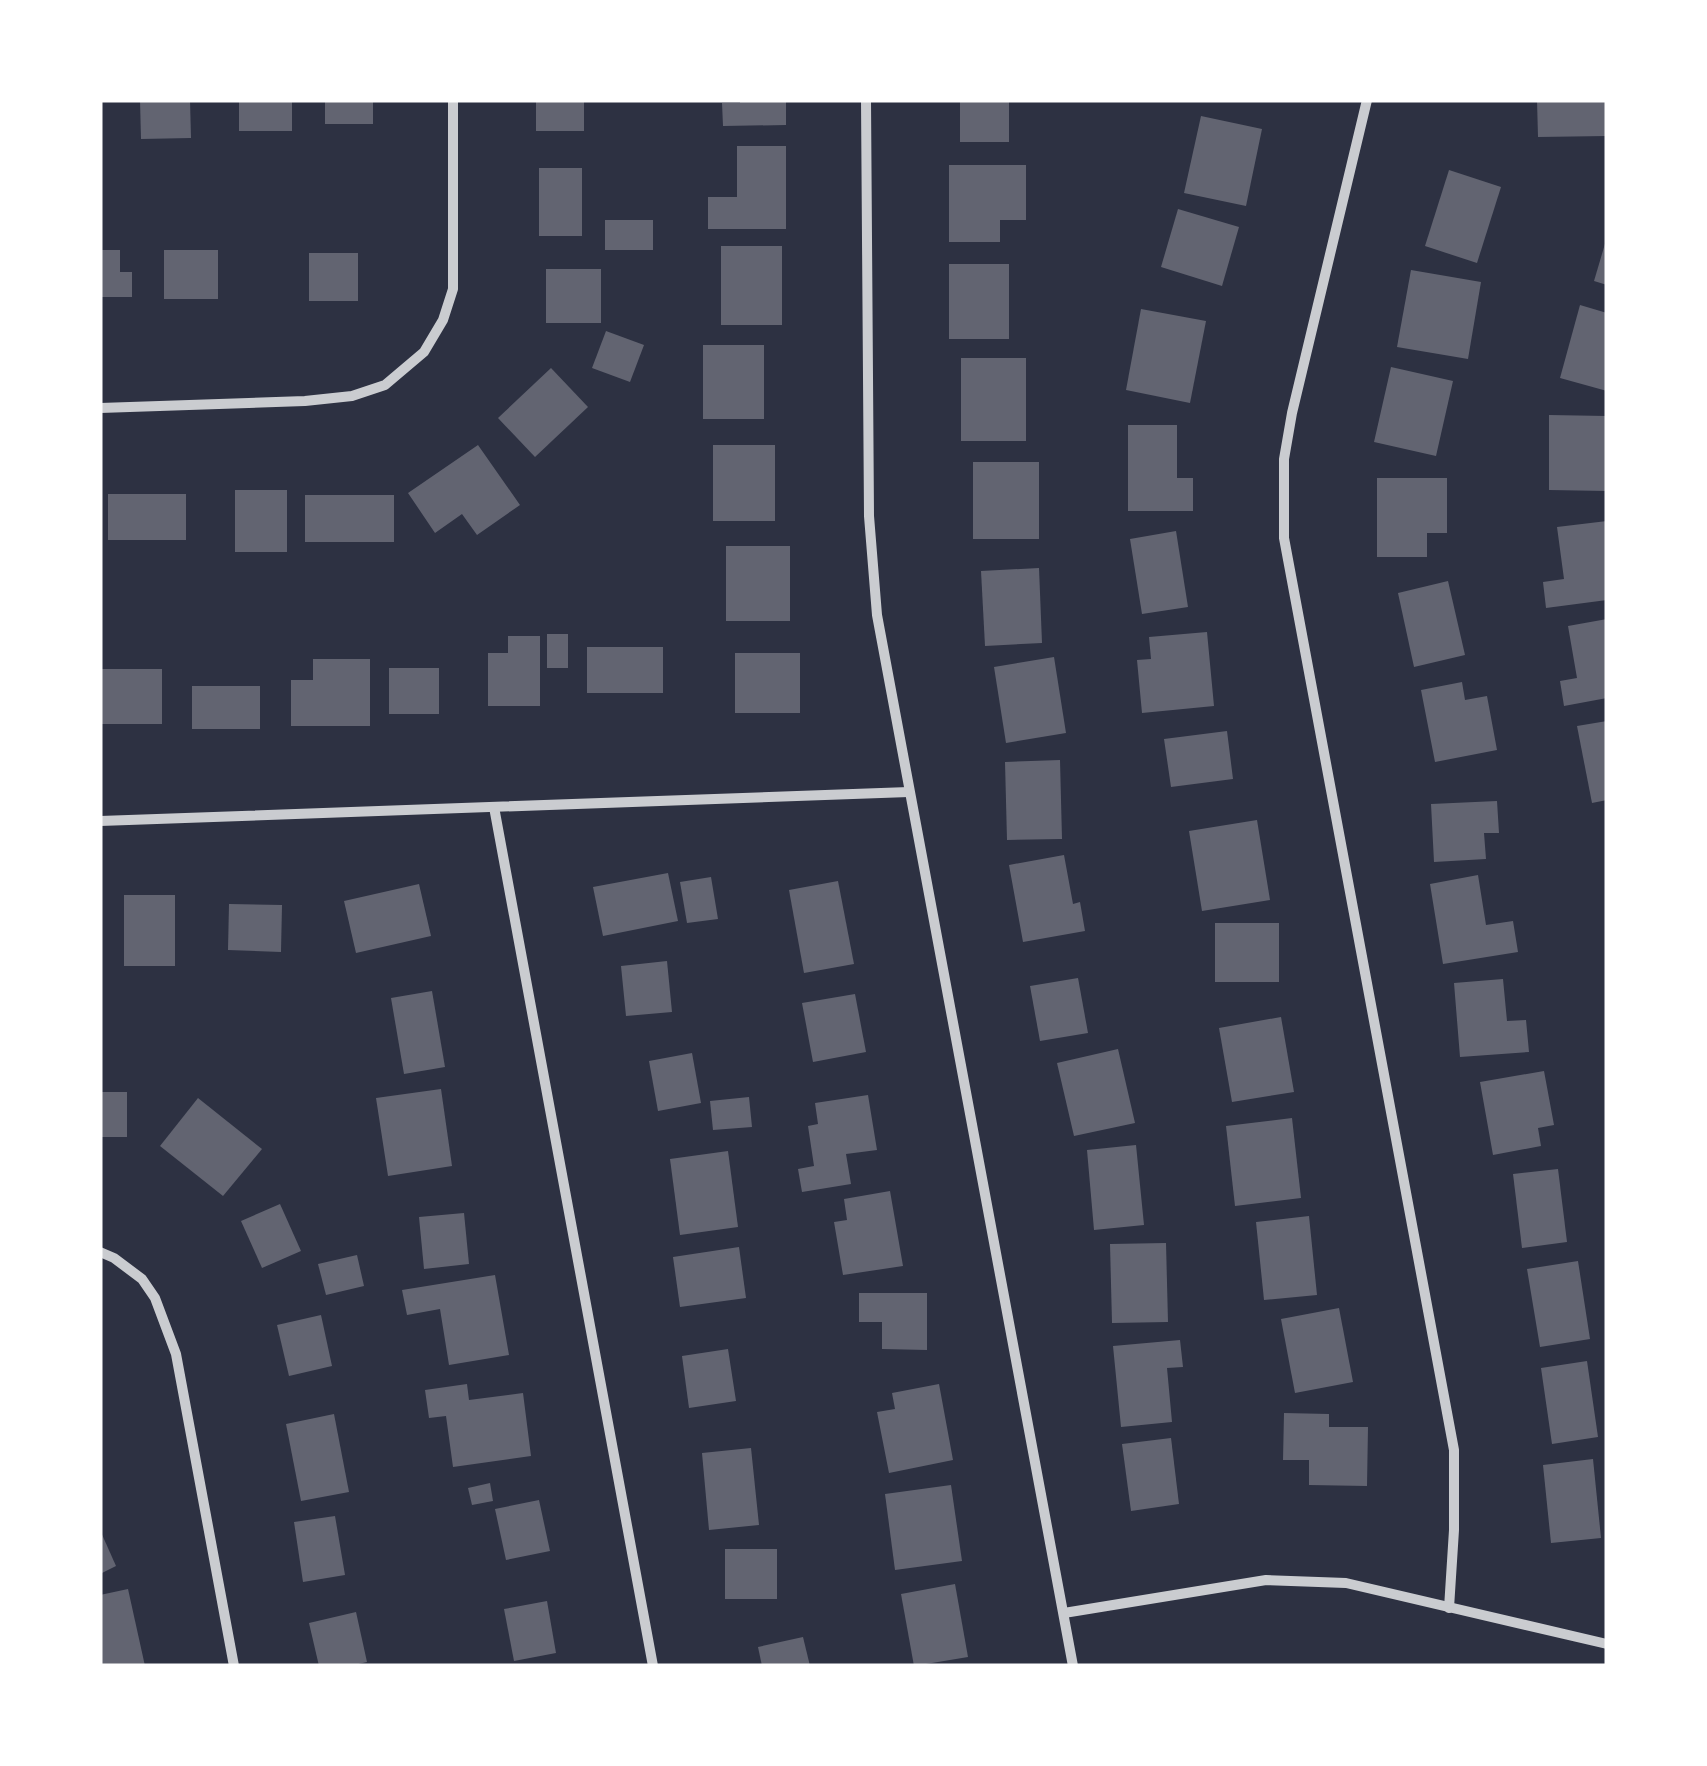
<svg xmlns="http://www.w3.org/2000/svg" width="1707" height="1766" font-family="'Varela Round',sans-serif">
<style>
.building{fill:#626471}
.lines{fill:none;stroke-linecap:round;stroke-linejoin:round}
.minor{stroke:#caccd0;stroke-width:10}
</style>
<rect width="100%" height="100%" fill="#2d3142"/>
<!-- building -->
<g class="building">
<path d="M140,100H190L191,138L141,139Z"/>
<rect x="239" y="100" width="53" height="31"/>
<rect x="325" y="100" width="48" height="24"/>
<rect x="536" y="100" width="48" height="31"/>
<path d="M740,100H786V125L723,126L722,103H740Z"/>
<rect x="960" y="100" width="49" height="42"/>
<path d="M1537,100H1607V136L1538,137Z"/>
<path d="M1201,116L1262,129L1246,206L1184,193Z"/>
<path d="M737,146H786V229H708V197H737Z"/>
<path d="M949,165H1026V220H1000V242H949Z"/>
<rect x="539" y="168" width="43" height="68"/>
<path d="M1449,170L1501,187L1477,263L1425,246Z"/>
<path d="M1178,209L1239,227L1222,286L1161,267Z"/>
<rect x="605" y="220" width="48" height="30"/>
<path d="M1607,237V285L1594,281Z"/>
<rect x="721" y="246" width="61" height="79"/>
<path d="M100,250H120V272H132V297H100Z"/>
<rect x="164" y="250" width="54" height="49"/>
<rect x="309" y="253" width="49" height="48"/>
<rect x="949" y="264" width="60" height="75"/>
<rect x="546" y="269" width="55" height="54"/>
<path d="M1411,270L1481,282L1468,359L1397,347Z"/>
<path d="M1580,305L1607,313V391L1560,378Z"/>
<path d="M1141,309L1206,321L1190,403L1126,390Z"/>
<path d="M606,331L644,345L630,382L592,368Z"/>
<rect x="703" y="345" width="61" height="74"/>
<rect x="961" y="358" width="65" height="83"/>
<path d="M1391,367L1453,381L1436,456L1374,442Z"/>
<path d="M551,368L588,407L535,457L498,418Z"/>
<path d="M1549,415L1607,416V491L1549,490Z"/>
<path d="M1128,425H1177V478H1193V511H1128Z"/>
<path d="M478,445L520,505L477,535L462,514L435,533L408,493Z"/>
<rect x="713" y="445" width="62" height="76"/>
<rect x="973" y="462" width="66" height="77"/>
<path d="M1377,478H1447V533H1427V557H1377Z"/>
<rect x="235" y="490" width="52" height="62"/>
<rect x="108" y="494" width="78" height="46"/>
<rect x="305" y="495" width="89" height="47"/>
<path d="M1607,521V600L1546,608L1543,582L1564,579L1557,527Z"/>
<path d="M1176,531L1188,607L1142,614L1130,539Z"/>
<rect x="726" y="546" width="64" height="75"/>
<path d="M1039,568L1042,643L985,646L981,571Z"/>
<path d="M1448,581L1465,655L1414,667L1398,593Z"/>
<path d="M1607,619V698L1564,706L1560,681L1577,678L1568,626Z"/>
<path d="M1207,632L1214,706L1142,713L1137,660L1151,659L1149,637Z"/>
<rect x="547" y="634" width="21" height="34"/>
<path d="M508,636H540V706H488V653H508Z"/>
<rect x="587" y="647" width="76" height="46"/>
<rect x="735" y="653" width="65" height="60"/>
<path d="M1054,657L1066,733L1006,743L994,667Z"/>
<path d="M313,659H370V726H291V680H313Z"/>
<rect x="389" y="668" width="50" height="46"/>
<rect x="100" y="669" width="62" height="55"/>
<path d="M1462,682L1465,700L1487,696L1497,750L1435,762L1421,690Z"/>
<rect x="192" y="686" width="68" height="43"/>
<path d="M1607,721V800L1592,803L1577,726Z"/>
<path d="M1227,731L1233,779L1171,787L1164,739Z"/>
<path d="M1060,760L1062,839L1007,840L1005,762Z"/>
<path d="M1497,801L1499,833H1484L1486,859L1434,862L1431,804Z"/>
<path d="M1257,820L1270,900L1202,911L1189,831Z"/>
<path d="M1064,855L1073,904L1080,902L1085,931L1023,942L1009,865Z"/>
<path d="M668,873L678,921L603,936L593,887Z"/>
<path d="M1478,875L1486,925L1513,921L1518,952L1443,964L1430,884Z"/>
<path d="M711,877L718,919L687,923L680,882Z"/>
<path d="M838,881L854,964L804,973L789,890Z"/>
<path d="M419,884L431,936L356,953L344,901Z"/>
<rect x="124" y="895" width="51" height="71"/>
<path d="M229,904L282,905L281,952L228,950Z"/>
<rect x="1215" y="923" width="64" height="59"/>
<path d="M667,961L672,1012L626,1016L621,966Z"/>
<path d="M1078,978L1088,1033L1040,1041L1030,986Z"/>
<path d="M1503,979L1507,1021L1526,1020L1529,1052L1460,1057L1454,983Z"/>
<path d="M432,991L445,1067L404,1074L391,998Z"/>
<path d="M855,994L866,1052L813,1062L802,1003Z"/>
<path d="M1281,1017L1294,1092L1232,1102L1219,1028Z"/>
<path d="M1118,1049L1135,1123L1074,1136L1057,1063Z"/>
<path d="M692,1053L701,1103L658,1111L649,1061Z"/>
<path d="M1544,1071L1554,1125L1538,1128L1541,1146L1493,1155L1480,1082Z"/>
<path d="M441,1089L452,1166L388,1176L376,1098Z"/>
<rect x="100" y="1092" width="27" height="45"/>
<path d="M868,1095L877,1150L846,1154L851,1184L802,1192L798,1169L814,1166L808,1126L818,1124L815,1103Z"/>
<path d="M749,1097L752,1127L713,1130L710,1101Z"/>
<path d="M198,1098L262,1149L223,1196L160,1146Z"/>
<path d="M1292,1118L1301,1198L1235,1206L1226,1126Z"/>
<path d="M1136,1145L1144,1225L1094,1230L1087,1150Z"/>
<path d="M728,1151L738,1227L680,1235L670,1159Z"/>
<path d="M1558,1169L1567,1242L1522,1248L1513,1174Z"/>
<path d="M890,1191L903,1266L843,1275L834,1222L847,1220L844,1199Z"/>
<path d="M280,1204L301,1251L262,1268L241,1221Z"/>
<path d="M464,1213L469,1264L424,1269L419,1217Z"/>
<path d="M1309,1216L1317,1295L1264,1300L1256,1222Z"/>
<path d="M1166,1243L1168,1322L1112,1323L1110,1244Z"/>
<path d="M739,1247L746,1298L680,1307L673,1257Z"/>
<path d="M357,1255L364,1286L326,1295L318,1264Z"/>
<path d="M1578,1261L1590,1339L1540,1347L1527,1269Z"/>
<path d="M495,1275L509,1355L449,1365L440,1309L407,1315L402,1290Z"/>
<path d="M859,1293H927V1350L882,1349V1322H859Z"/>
<path d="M1339,1308L1353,1382L1295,1393L1281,1319Z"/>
<path d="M321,1315L332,1366L289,1376L277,1325Z"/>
<path d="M1180,1340L1183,1367L1167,1368L1172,1422L1121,1427L1113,1346Z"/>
<path d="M728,1349L736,1401L689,1408L682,1356Z"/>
<path d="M1587,1361L1598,1437L1552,1444L1541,1368Z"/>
<path d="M467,1384L469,1400L523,1393L531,1456L453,1467L446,1416L429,1418L425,1390Z"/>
<path d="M939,1384L953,1460L889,1473L877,1412L895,1409L892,1393Z"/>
<path d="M1284,1413L1329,1414V1427H1368L1367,1486L1309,1485V1460H1283Z"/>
<path d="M334,1414L349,1492L301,1501L286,1424Z"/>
<path d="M1171,1438L1179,1504L1131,1511L1122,1444Z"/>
<path d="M751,1448L759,1525L709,1530L702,1453Z"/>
<path d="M1593,1459L1601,1538L1551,1543L1543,1465Z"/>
<path d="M490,1483L493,1501L472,1505L468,1488Z"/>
<path d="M951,1485L962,1561L895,1570L885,1494Z"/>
<path d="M539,1500L550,1551L506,1560L495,1509Z"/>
<path d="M335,1516L345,1575L303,1582L294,1522Z"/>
<path d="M100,1530L116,1566L100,1574Z"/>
<rect x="725" y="1549" width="52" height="50"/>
<path d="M955,1584L968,1657L914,1666L901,1594Z"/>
<path d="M128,1589L145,1666H100V1595Z"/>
<path d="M547,1601L556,1653L514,1661L504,1609Z"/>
<path d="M356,1612L367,1662L350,1666H319L309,1623Z"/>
<path d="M803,1637L810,1666H762L758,1647Z"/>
</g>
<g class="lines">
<!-- minor -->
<g class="minor">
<path d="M866,100L869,516L877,615L1073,1666"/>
<path d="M1367,100L1292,413L1284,459V538L1454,1450V1530L1449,1608"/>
<path d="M100,408L305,401L352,396L385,385L424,352L443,320L453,289V100"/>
<path d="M494,807L653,1666"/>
<path d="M100,821L909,792"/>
<path d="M100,1252L114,1258L142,1279L155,1298L176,1354L234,1666"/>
<path d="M1064,1613L1266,1580L1346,1583L1607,1644"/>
</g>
</g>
<!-- border -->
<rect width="1707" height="1766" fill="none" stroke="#ffffff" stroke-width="205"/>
</svg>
